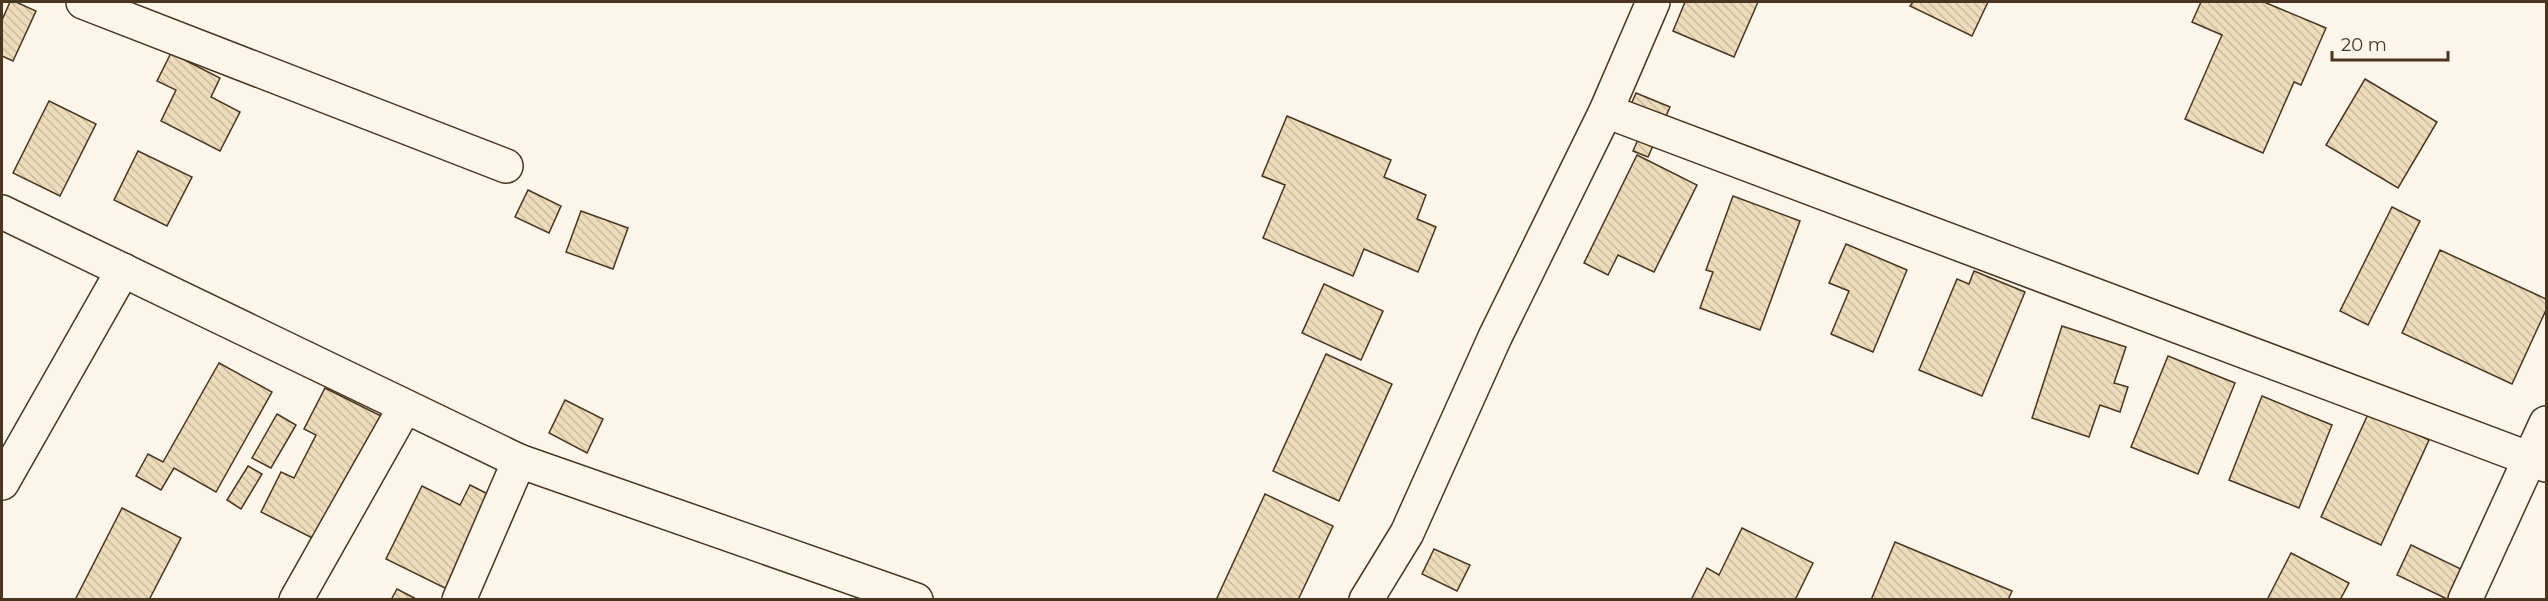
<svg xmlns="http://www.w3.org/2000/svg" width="2548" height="601" font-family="Montserrat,sans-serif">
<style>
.building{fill:url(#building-back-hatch);stroke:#4a3520;stroke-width:1.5}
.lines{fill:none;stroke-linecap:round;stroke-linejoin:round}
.minor-casing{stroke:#4a3520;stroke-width:36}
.minor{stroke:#fbf6e9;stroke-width:33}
</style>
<defs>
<pattern id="building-back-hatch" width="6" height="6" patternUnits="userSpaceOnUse" patternTransform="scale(1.5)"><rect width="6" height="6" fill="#ecdcbc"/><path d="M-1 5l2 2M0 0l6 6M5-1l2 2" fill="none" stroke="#ccbda1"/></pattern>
</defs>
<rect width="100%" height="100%" fill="#fbf6e9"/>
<!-- building -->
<g class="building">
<path d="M10,2H16L36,11L13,61L2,56V20Z"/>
<path d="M1685,2H1758L1734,57L1673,31Z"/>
<path d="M1913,2H1988L1972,36L1910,6Z"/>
<path d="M2201,2H2264L2326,28L2301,85L2294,82L2263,153L2185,119L2222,35L2192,22Z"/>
<path d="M171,53L220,78L211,97L240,112L220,151L161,121L176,90L157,81Z"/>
<path d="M2365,79L2437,122L2398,188L2326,145Z"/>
<path d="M1636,93L1670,107L1648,157L1633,151L1648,116L1629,109Z"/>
<path d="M49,101L96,124L60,196L13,173Z"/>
<path d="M1287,116L1391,160L1384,177L1426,195L1417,219L1436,227L1418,272L1364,249L1353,276L1263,238L1285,185L1262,176Z"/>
<path d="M138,151L192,177L167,226L114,200Z"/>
<path d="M1637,155L1697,185L1654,272L1618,255L1608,275L1584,263Z"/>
<path d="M528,190L561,206L549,233L515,217Z"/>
<path d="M1733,196L1800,221L1760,330L1700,308L1713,272L1706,270Z"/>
<path d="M2392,207L2420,221L2368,325L2340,311Z"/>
<path d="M581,211L628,228L613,269L566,252Z"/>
<path d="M1846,244L1907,270L1873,352L1831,334L1849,291L1829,283Z"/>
<path d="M2440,250L2546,299V310L2512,384L2402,333Z"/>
<path d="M1974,271L2025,292L1982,396L1919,370L1957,279L1969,284Z"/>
<path d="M1324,284L1383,311L1361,360L1302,333Z"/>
<path d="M2062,326L2126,347L2114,383L2128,387L2120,412L2100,405L2089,437L2032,418Z"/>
<path d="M1326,354L1392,384L1339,501L1273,471Z"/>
<path d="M2168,356L2235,383L2198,474L2131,447Z"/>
<path d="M219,363L272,392L216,492L174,468L161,490L136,476L148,454L163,462Z"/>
<path d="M325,388L391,421L328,546L261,512L281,472L294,478L316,435L304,429Z"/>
<path d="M2262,396L2332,425L2299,508L2229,480Z"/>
<path d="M565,400L603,419L587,453L549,433Z"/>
<path d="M2369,412L2429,440L2381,545L2321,517Z"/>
<path d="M277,414L296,425L271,468L252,458Z"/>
<path d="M248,466L262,474L241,509L227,500Z"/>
<path d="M470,485L504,502L459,595L386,559L422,486L460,505Z"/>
<path d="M1265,494L1333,526L1298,600H1216Z"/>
<path d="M122,508L181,538L149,600H75Z"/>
<path d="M1742,528L1813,563L1795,600H1691L1707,568L1719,575Z"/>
<path d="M1895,542L2012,591L2008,600H1871Z"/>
<path d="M2411,545L2463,570L2449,600L2397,575Z"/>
<path d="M1434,549L1470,565L1457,591L1422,574Z"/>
<path d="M2291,553L2349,583L2340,600H2267Z"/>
<path d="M397,589L418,600H391Z"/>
</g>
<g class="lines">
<defs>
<g id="minor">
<path d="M83,2L506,166"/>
<path d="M1606,111L2546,465"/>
<path d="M2,212L519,461L916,600"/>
<path d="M2,483L123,270"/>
<path d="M296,600L405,407"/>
<path d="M459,600L519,461"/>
<path d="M1366,600L1407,533L1495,337L1606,111L1653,2"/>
<path d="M2465,600L2546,423"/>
</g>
</defs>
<!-- minor casing -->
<use href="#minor" class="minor-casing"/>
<!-- minor -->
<use href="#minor" class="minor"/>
</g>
<!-- border -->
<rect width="2548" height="601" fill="none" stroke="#4a3520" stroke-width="6"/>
<!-- scale -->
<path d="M2332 51v9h116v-9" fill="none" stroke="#4a3520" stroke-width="3"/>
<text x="2341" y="51" font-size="18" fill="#4a3520" stroke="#fbf6e9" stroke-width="4.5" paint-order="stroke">20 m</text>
</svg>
